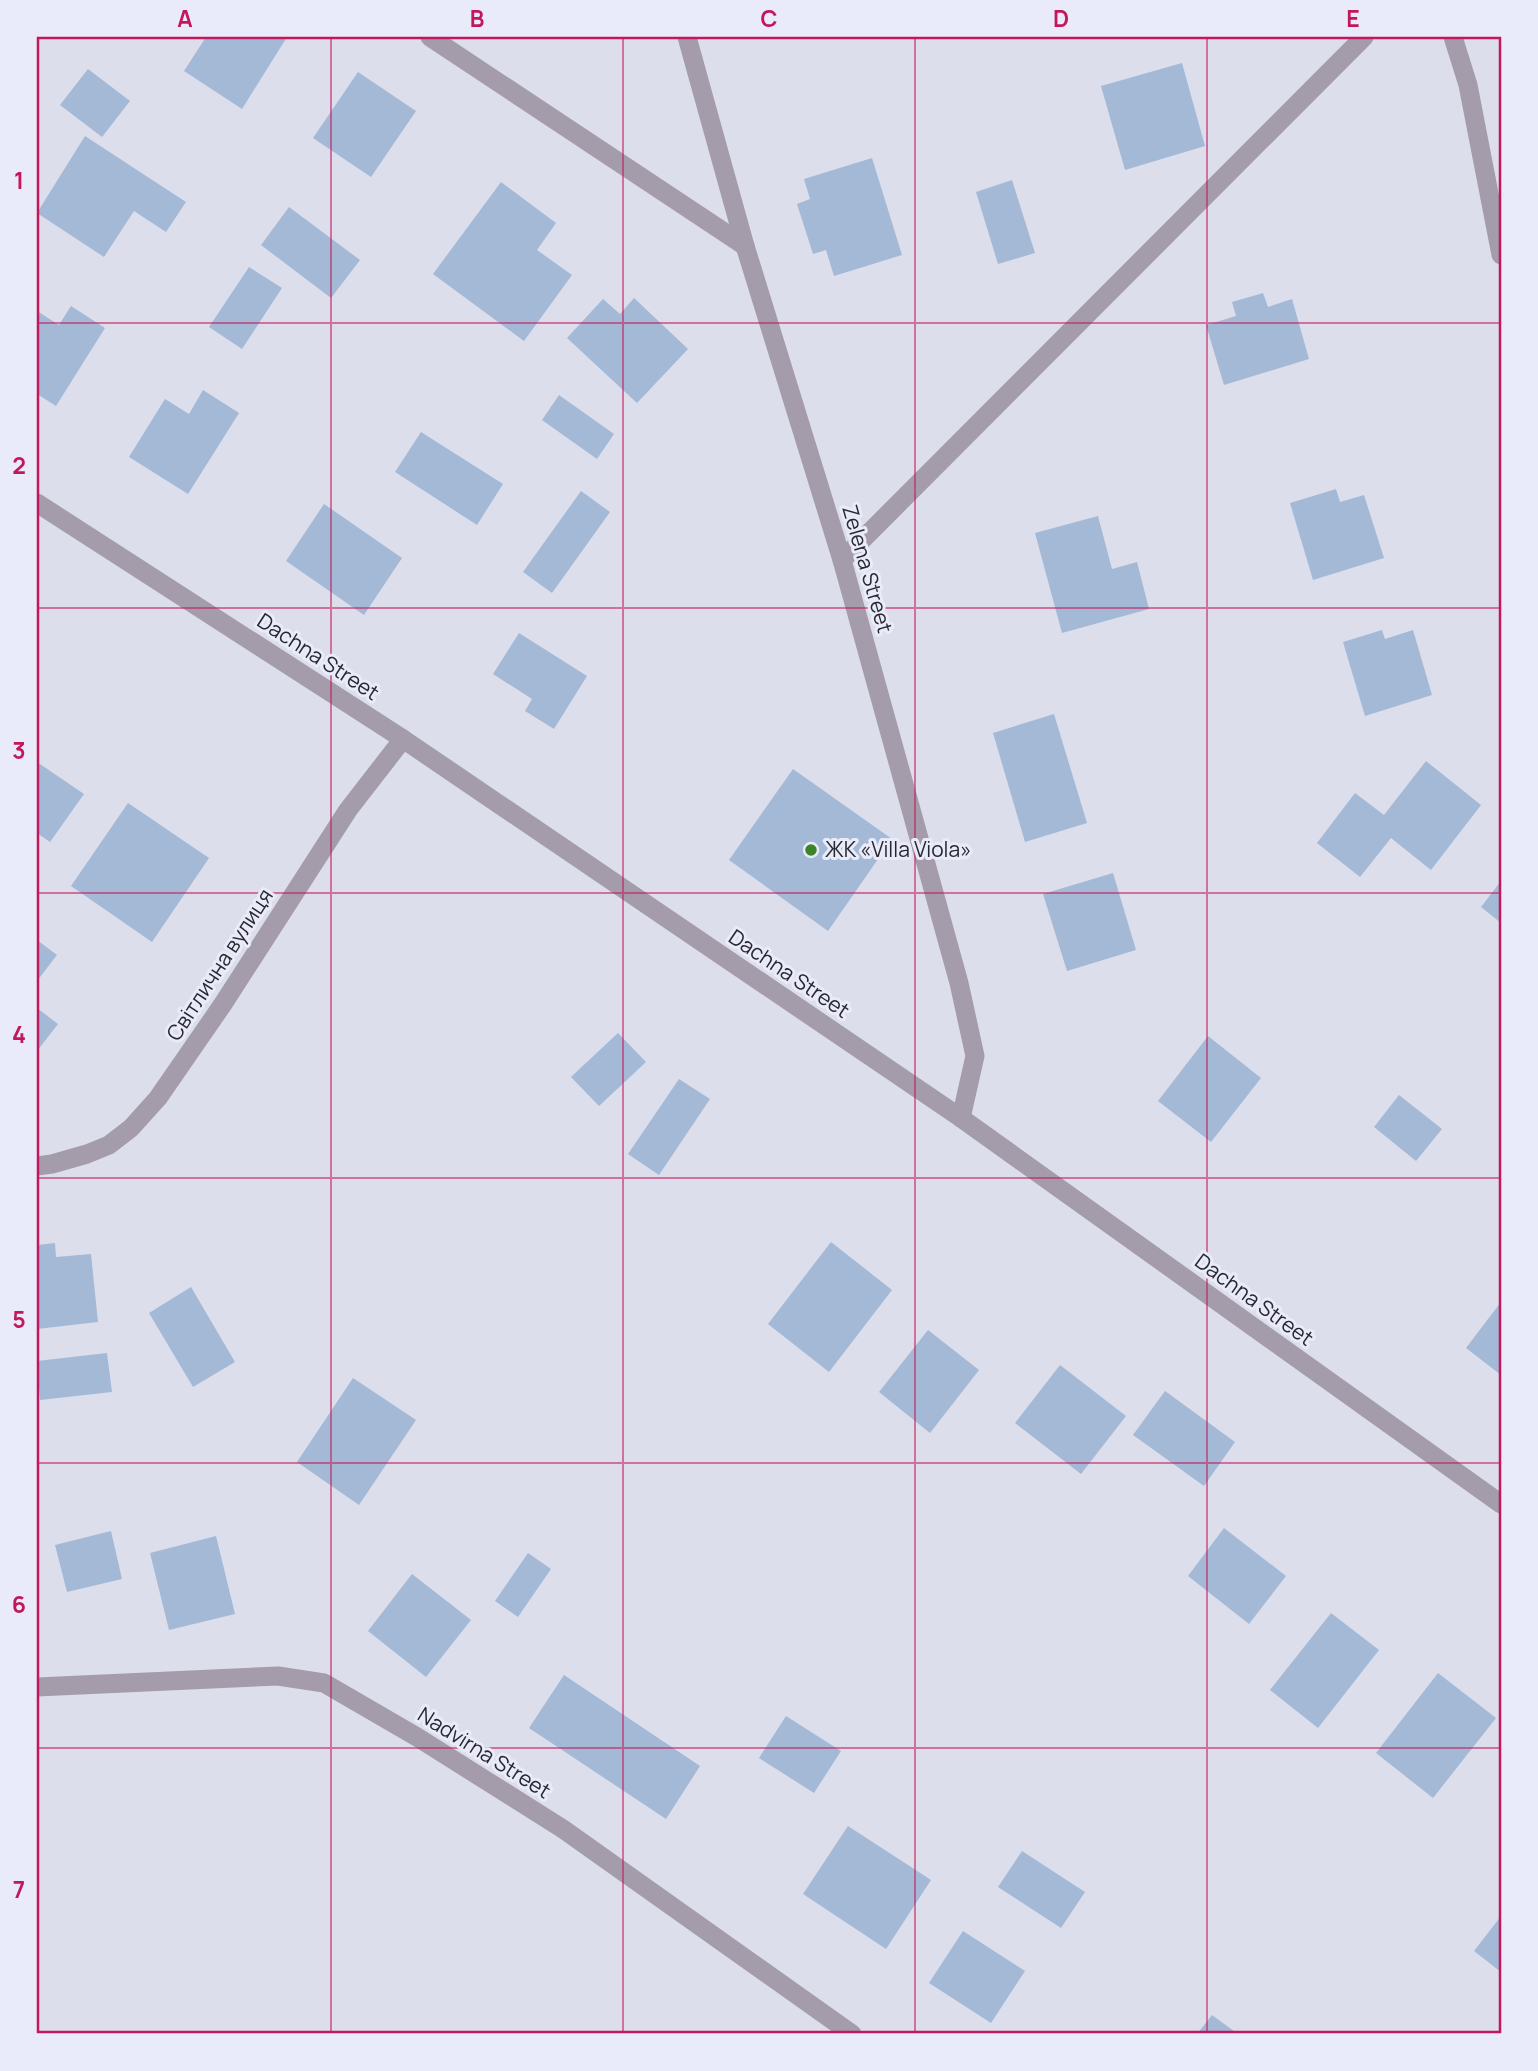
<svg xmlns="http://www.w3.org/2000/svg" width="1538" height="2071" font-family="Manrope,sans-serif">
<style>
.building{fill:#a3b9d6}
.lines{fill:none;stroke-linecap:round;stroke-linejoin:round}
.minor{stroke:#a49caa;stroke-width:19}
.grid{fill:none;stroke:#c2185b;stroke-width:2;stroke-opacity:0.55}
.poi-dot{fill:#3d8429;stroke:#eaebfa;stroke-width:2.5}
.labels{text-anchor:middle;stroke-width:6;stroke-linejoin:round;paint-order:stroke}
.street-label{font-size:21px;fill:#28292e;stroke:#eaebfa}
.poi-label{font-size:21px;fill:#28292e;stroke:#eaebfa;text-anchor:start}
.neatline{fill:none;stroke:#c2185b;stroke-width:2.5}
.grid-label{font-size:23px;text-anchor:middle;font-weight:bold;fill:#c2185b}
</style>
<rect width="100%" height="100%" fill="#dddeec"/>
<!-- building -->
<g class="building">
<path d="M206,37H287L242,109L184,71Z"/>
<path d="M1182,63L1205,146L1125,170L1101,86Z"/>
<path d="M88,69L130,101L102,137L60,105Z"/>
<path d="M358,72L416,111L371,177L313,138Z"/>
<path d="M85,136L186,202L166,232L134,211L104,257L37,213Z"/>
<path d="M872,158L902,255L834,276L826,250L813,254L797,204L810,199L804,179Z"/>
<path d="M1012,180L1035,253L998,264L976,192Z"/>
<path d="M501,182L556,223L537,250L572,275L524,341L433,274Z"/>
<path d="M289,207L360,260L331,298L261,245Z"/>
<path d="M249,267L282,288L242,349L209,327Z"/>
<path d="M1263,293L1268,307L1292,299L1309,359L1224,385L1206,325L1236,316L1232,302Z"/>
<path d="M634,298L688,349L637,403L567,338L603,299L620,314Z"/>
<path d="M71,306L105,328L56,406L37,394V311L59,325Z"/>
<path d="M203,390L239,413L188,494L129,457L165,399L189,414Z"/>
<path d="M559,395L614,434L597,459L542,420Z"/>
<path d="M421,432L503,484L477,525L395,472Z"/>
<path d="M1336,489L1340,502L1364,495L1384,558L1313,580L1290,503Z"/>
<path d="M581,491L610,512L552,593L523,572Z"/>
<path d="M324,504L402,558L364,615L286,561Z"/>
<path d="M1098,516L1112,569L1137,562L1149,609L1062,633L1035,533Z"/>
<path d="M1382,630L1385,639L1413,630L1432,695L1365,716L1343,642Z"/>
<path d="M519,633L587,676L554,729L525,711L532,699L493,674Z"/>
<path d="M1054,714L1087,823L1025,842L993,733Z"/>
<path d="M1426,761L1481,805L1431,870L1391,838L1360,877L1317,843L1355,793L1384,815Z"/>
<path d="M37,762L84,794L50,842L37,833Z"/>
<path d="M793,769L892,839L828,931L729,860Z"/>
<path d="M128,803L209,858L152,942L71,886Z"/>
<path d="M1113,873L1136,950L1067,971L1043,894Z"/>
<path d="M1501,881V923L1481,907Z"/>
<path d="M37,940L57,955L37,981Z"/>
<path d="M37,1008L58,1024L37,1051Z"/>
<path d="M618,1033L646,1062L599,1106L571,1077Z"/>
<path d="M1208,1036L1261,1078L1211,1142L1158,1101Z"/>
<path d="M679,1079L710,1099L659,1175L628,1154Z"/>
<path d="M1399,1095L1442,1129L1416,1161L1374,1127Z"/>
<path d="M831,1242L892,1290L829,1372L768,1324Z"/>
<path d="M55,1243L56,1257L91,1254L98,1322L37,1329V1245Z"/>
<path d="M191,1287L235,1362L193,1387L149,1313Z"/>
<path d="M1501,1302V1375L1466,1348Z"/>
<path d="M928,1330L979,1370L930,1433L879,1392Z"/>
<path d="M107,1353L112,1392L40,1400L37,1361Z"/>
<path d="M1060,1365L1126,1416L1081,1474L1015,1423Z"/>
<path d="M353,1378L416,1420L359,1505L297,1462Z"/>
<path d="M1165,1391L1235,1442L1204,1486L1133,1435Z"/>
<path d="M1224,1528L1286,1576L1249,1624L1188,1576Z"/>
<path d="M111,1531L122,1579L67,1592L55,1545Z"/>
<path d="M216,1536L235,1614L169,1630L150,1553Z"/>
<path d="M528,1553L551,1569L518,1617L495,1601Z"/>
<path d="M412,1574L471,1620L426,1677L368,1631Z"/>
<path d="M1331,1613L1379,1650L1318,1728L1270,1690Z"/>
<path d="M1438,1673L1496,1718L1433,1798L1376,1753Z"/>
<path d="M564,1675L700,1766L666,1819L529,1728Z"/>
<path d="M786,1716L841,1751L814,1793L759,1758Z"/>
<path d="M848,1826L931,1880L886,1949L803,1894Z"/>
<path d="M1022,1851L1085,1892L1061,1928L998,1887Z"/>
<path d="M1501,1916V1972L1474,1951Z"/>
<path d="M963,1931L1025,1971L991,2023L929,1983Z"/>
<path d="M1212,2015L1238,2034H1197Z"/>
</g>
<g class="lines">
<!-- minor -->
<g class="minor">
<path d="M430,37L745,246"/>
<path d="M687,37L745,246L842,560L959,983L975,1056L961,1118"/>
<path d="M1453,37L1468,85L1501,255"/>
<path d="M37,503L403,739L961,1118L1501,1504"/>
<path d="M842,560L1364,37"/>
<path d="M37,1166L52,1164L87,1154L109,1145L131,1128L158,1098L223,1004L348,810L403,739"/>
<path d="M37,1687L278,1676L324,1683L417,1737L563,1829L852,2034"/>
</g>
</g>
<!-- grid -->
<path class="grid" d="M331,37V2034M623,37V2034M915,37V2034M1207,37V2034M37,323H1501M37,608H1501M37,893H1501M37,1178H1501M37,1463H1501M37,1748H1501"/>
<!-- markers -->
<circle class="poi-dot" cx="811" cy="850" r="7"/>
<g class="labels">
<!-- street labels -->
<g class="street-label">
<text transform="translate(867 569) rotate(74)" y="7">Zelena Street</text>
<text transform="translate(318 657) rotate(33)" y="7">Dachna Street</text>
<text transform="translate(220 965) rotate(-57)" y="7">Світлична вулиця</text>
<text transform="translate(789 974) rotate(34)" y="7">Dachna Street</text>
<text transform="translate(1254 1300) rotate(36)" y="7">Dachna Street</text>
<text transform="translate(484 1753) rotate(32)" y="7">Nadvirna Street</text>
</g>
<!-- poi labels -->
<g class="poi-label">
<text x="825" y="857">ЖК «Villa Viola»</text>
</g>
</g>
<!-- border -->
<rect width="1538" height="2071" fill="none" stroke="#eaebfa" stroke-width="77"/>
<rect x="38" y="38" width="1462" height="1994" class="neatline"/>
<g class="grid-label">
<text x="185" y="27">A</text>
<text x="477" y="27">B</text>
<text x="769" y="27">C</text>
<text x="1061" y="27">D</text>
<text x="1353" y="27">E</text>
<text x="19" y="189">1</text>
<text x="19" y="474">2</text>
<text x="19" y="759">3</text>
<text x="19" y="1043">4</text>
<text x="19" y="1328">5</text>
<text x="19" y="1613">6</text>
<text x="19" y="1898">7</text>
</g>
</svg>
